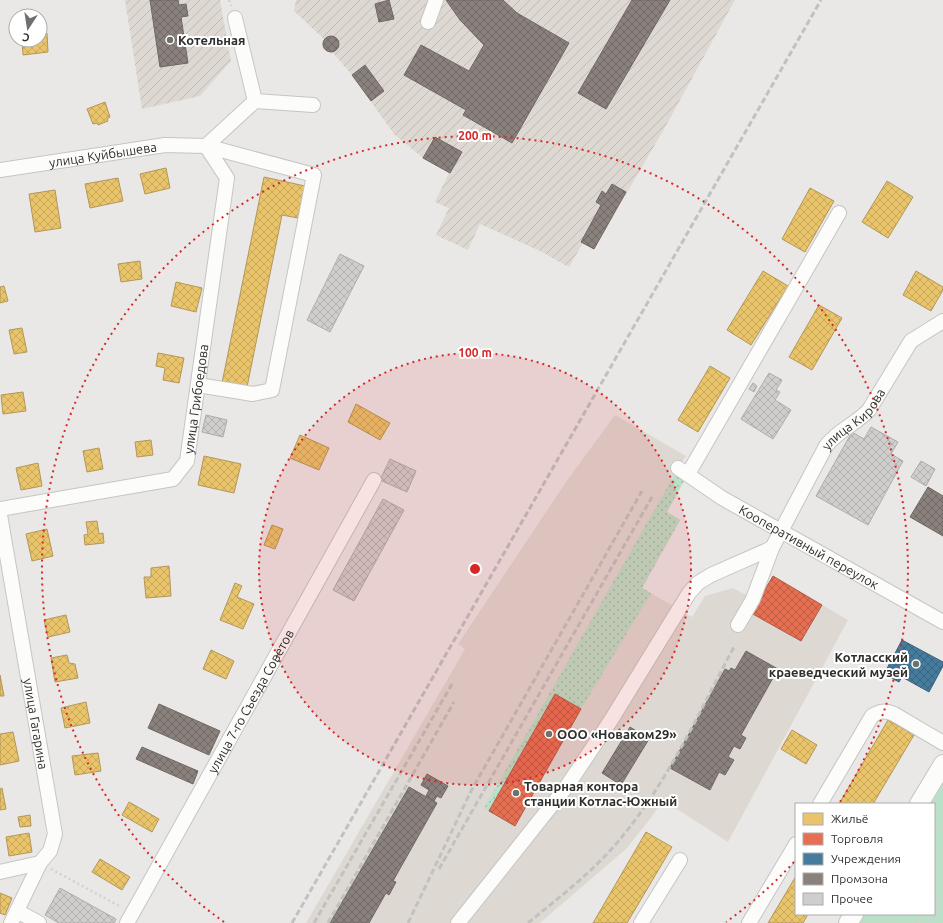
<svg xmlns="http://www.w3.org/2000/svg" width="943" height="923" font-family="Ubuntu,sans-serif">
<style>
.built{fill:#ddd9d2}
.industrial{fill:url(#industrial-furrows)}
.grass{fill:url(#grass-dots)}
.park{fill:#bae0c7}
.homes{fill:url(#homes-cross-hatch);stroke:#b19758}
.shops{fill:url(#shops-cross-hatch);stroke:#b05c46}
.public{fill:url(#public-cross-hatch);stroke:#3e647b}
.industry{fill:url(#industry-cross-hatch);stroke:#6f6864}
.building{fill:url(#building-cross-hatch);stroke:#aeacab}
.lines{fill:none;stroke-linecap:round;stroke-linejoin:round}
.minor-casing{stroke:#c6c5c4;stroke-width:16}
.major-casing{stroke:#c6c5c4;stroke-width:20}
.path{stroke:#d1d1d1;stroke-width:2.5;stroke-dasharray:2 3;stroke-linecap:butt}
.minor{stroke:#fcfcfb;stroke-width:14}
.major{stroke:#fcfcfb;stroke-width:18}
.rail{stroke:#c1c1c1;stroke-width:3;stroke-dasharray:6 3;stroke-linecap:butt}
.ring{fill:none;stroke:#d62828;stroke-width:2;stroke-dasharray:2 4}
.poi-dot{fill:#70706e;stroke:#fff;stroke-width:1.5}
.labels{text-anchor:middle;stroke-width:4;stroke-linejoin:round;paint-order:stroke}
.poi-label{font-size:13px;font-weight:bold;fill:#2f2f2d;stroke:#fff;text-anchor:start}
.street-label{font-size:13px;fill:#2f2f2d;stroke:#fff}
.centre{fill:#d62828;stroke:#fff;stroke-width:2}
.ring-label{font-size:12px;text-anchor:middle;font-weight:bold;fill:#d62828;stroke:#fff;stroke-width:4;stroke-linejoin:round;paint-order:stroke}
</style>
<defs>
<pattern id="industrial-furrows" width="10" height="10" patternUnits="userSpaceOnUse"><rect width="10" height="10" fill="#ddd9d2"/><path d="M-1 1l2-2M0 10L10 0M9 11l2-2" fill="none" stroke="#bebbb5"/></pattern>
<pattern id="grass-dots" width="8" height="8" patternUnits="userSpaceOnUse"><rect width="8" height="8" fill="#bae0c7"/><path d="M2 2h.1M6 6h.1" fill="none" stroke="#a0c0ab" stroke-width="1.8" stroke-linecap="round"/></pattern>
<pattern id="homes-cross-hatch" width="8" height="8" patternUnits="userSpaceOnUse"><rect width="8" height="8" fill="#e9c46a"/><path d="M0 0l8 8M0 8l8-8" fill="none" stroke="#c8a95c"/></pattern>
<pattern id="shops-cross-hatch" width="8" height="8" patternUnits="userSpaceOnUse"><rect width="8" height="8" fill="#e76f51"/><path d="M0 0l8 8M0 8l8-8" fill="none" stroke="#bc5c44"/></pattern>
<pattern id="public-cross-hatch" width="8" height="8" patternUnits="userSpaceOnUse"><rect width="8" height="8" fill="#457b9d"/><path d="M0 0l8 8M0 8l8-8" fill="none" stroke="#3a6580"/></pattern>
<pattern id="industry-cross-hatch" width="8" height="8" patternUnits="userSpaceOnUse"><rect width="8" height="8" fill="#8a817c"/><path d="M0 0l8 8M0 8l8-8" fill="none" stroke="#716a66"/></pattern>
<pattern id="building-cross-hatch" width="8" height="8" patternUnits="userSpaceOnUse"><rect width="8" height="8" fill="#cfcecd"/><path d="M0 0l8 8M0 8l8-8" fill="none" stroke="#b2b1b0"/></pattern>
</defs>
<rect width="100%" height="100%" fill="#eae8e6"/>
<!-- built -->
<path class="built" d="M615,415L686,456L675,473L685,479L667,512L680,520L642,588L692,617L705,596L733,588L758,601L773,576L848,620L728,842L663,800L651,818L626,849L540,923H306L465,649L458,644L566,482Z"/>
<!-- industrial -->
<g class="industrial">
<path d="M125,0H220L231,61L200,96L142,109Z"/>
<path d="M296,0H735L663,131L594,249L583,243L569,267L540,251L480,224L468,250L436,235L449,208L435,202L449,173L423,158L394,134L352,75L333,53L328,52L323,49L322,44L324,39L294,11Z"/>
</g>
<!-- grass -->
<path class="grass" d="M675,474L685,479L667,512L680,520L642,588L651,593L581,709L555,695L489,811L484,808Z"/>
<!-- park -->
<path class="park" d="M943,784V923H858L864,914H934V804H931Z"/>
<!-- homes -->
<g class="homes">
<path d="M47,33L48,52L23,55L22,40H40V34Z"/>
<path d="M105,102L110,117L107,119L108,121L98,125L97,123L93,124L87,109Z"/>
<path d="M166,168L170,188L145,194L140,174Z"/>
<path d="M264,177L305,186L298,218L282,215L247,387L222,383Z"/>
<path d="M118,178L123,201L90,208L85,184Z"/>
<path d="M887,181L913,197L888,238L862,222Z"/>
<path d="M810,188L834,201L805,252L782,239Z"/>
<path d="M55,190L61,228L35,232L29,194Z"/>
<path d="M140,261L142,279L121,282L118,264Z"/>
<path d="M763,271L788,286L751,345L727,330Z"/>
<path d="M916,271L943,287V290L931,311L903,295Z"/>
<path d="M176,282L202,288L196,312L171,306Z"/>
<path d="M4,286L8,301L0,303V287Z"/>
<path d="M819,305L842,318L812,370L789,357Z"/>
<path d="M22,328L27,352L14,354L9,330Z"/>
<path d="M158,353L184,358L179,383L163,380L165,368L156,366Z"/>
<path d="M710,366L730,378L698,432L678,420Z"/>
<path d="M23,392L26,411L3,414L1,395Z"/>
<path d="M356,404L390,423L380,440L348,422Z"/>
<path d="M300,435L329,448L319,470L290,458Z"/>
<path d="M151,440L153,455L137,457L135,442Z"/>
<path d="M99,448L103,469L87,472L83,451Z"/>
<path d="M204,456L241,464L234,493L198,485Z"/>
<path d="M38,463L42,486L21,490L16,468Z"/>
<path d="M97,521L99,534L103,533L104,543L85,545L84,535L88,534L86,522Z"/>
<path d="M272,525L283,529L275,549L264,545Z"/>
<path d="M47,529L53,556L32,561L26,534Z"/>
<path d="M169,566L171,596L146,598L144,577H151V568Z"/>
<path d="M235,583L242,586L237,597L254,604L243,629L220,620Z"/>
<path d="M66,615L70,632L48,637L44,620Z"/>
<path d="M211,650L234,661L226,679L203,669Z"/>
<path d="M67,655L69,663L75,664L78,678L55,682L51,658Z"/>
<path d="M0,675L4,696H0Z"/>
<path d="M86,702L90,723L65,728L61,708Z"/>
<path d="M888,720L914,735L873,804H839Z"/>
<path d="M792,730L817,745L806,764L781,749Z"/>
<path d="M13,732L19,761L0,765V734Z"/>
<path d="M98,753L101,771L75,775L72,756Z"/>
<path d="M2,788L6,809L0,810V789Z"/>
<path d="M129,802L159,819L152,832L122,815Z"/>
<path d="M30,815L31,826L20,827L18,817Z"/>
<path d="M646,832L672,847L627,923H593Z"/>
<path d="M29,833L32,852L9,856L6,837Z"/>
<path d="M100,859L130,877L122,890L92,872Z"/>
<path d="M796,876V914H808L803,923H768Z"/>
<path d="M0,893L12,898L5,915L0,913Z"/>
</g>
<!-- shops -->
<g class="shops">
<path d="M773,576L822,605L801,641L751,613Z"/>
<path d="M555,694L581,709L515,826L489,811Z"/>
</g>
<!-- public -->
<path class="public" d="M902,640L943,662V666L929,692L902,677L899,682L884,674Z"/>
<!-- industry -->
<g class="industry">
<path d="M150,0H178L179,5L186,4L188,16L181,17L188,63L160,67Z"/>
<path d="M389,0L394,19L379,22L375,4Z"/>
<path d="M446,0H503L517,13L569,43L512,143L463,115L466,110L404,75L421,45L469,71L484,45L460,20Z"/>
<path d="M632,0H670L606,109L578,93Z"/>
<circle cx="331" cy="44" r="8"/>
<path d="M365,65L384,91L371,101L352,75Z"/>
<path d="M435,137L462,152L450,173L423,158Z"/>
<path d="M612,184L626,192L594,249L581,242L601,205L596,202L602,191L606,194Z"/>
<path d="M928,487L943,496V536L910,517Z"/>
<path d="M746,651L778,669L741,735L746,738L740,749L734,746L728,757L734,760L725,775L719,772L710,790L670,768L725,669L729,671L731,668L735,670Z"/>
<path d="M159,704L220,731L209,755L148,728Z"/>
<path d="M630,727L649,739L621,785L602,773Z"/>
<path d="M142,747L198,771L193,784L136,759Z"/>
<path d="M427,774L448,786L441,798L437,796L434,801L426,796L429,790L421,785Z"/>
<path d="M409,787L437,803L393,881L396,882L389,895L386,893L369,923H330Z"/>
</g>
<!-- building -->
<g class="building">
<path d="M340,254L364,266L330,332L307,320Z"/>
<path d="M769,373L782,380L776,390L780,392L775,400L791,410L773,439L741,419Z"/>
<path d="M753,383L757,386L754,392L749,389Z"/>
<path d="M206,415L227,420L223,437L202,432Z"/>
<path d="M871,427L898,442L891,454L903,461L868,525L816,496L852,432L864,439Z"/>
<path d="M390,459L416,471L407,492L380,480Z"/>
<path d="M921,461L935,469L926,486L911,477Z"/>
<path d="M383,499L404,510L354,601L333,590Z"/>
<path d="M60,888L116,919L114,923H59L45,915Z"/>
</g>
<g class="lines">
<defs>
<g id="minor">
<path d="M235,18L255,101"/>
<path d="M428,22L436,0"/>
<path d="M206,146L255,101L313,105"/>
<path id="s1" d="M0,170L165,145L206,146L314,175L272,390L253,394L198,385"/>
<path id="s2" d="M678,468L722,498L943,622"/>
<path d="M688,474L839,213"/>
<path id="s3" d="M0,509L173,479L187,461L227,178L206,146"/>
<path id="s4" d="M0,515L55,834L50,851L40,863L11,923"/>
<path d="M738,625L753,599L772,548"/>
<path d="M820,804L872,716C880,711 885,710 894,714L943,743"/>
<path d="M0,872L40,863"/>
<path d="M17,911L39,923"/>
<path id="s5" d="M127,923L374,480"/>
<path id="s6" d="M458,923L567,786L611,720L689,593L698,583L711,575L772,548L826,446C838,430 856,424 869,410L911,341L943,321"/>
<path d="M641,923L680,860"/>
<path d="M749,923L796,844"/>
</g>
<g id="major">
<path d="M919,804L943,764"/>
<path d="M848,923L854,914"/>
</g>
</defs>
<!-- minor casing -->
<use href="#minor" class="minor-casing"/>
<!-- major casing -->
<use href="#major" class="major-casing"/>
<!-- path -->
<g class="path">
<path d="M229,0L231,6"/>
<path d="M934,823L943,830"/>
<path d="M51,869L121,907"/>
<path d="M934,870L943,853"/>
<path d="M880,914L881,923"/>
<path d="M916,923L917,919L928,922L938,914L937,892L934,889"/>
</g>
<!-- minor -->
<use href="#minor" class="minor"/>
<!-- major -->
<use href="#major" class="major"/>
<!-- rail -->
<g class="rail">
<path d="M439,869L652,497"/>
<path d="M292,923L821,0"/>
<path d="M314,923L452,684"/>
<path d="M328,923L454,702"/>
<path d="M408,923L471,791L642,491"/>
<path d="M528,923C562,895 598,868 625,833C671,776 701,708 735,645"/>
</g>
</g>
<!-- distance rings -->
<circle cx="475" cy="569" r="216" fill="#d62828" fill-opacity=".12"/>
<g class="ring">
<circle cx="475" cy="569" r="216"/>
<path d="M794 862A433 433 0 0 1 726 922M224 922A433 433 0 1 1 840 802"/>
</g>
<!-- markers -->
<g class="poi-dot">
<circle cx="170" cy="40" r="4"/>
<circle cx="916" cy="664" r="4"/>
<circle cx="549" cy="734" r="4"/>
<circle cx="516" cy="793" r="4"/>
</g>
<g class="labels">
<!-- poi labels -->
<g class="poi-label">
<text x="178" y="45">Котельная</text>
<text x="908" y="662" text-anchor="end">Котласский<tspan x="908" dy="15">краеведческий музей</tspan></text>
<text x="557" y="739">ООО «Новаком29»</text>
<text x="524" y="791">Товарная контора<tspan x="524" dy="15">станции Котлас-Южный</tspan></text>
</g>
<!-- street labels -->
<g class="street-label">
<text dy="5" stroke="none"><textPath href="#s1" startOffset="104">улица Куйбышева</textPath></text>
<text dy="5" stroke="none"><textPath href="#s3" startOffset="261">улица Грибоедова</textPath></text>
<text dy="5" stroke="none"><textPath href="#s6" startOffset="653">улица Кирова</textPath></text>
<text dy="5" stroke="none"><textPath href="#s2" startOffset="153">Кооперативный переулок</textPath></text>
<text dy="5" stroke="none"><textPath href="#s5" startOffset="254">улица 7-го Съезда Советов</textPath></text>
<text dy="5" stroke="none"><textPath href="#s4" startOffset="212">улица Гагарина</textPath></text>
</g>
</g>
<circle cx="475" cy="569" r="6" class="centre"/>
<g class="ring-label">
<text x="475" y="140">200 m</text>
<text x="475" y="357">100 m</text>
</g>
<!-- legend -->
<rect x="795" y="803" width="140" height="112" fill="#ffffff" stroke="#acacab"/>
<rect x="803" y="813" width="20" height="12" fill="#e9c46a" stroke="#acacab"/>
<text x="831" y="823" font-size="12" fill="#2f2f2d">Жильё</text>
<rect x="803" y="833" width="20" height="12" fill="#e76f51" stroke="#acacab"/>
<text x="831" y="843" font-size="12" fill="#2f2f2d">Торговля</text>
<rect x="803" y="853" width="20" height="12" fill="#457b9d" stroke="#acacab"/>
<text x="831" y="863" font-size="12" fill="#2f2f2d">Учреждения</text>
<rect x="803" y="873" width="20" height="12" fill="#8a817c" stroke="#acacab"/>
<text x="831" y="883" font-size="12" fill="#2f2f2d">Промзона</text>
<rect x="803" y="893" width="20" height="12" fill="#cfcecd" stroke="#acacab"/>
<text x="831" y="903" font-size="12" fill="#2f2f2d">Прочее</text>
<!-- north arrow -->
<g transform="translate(28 28) rotate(192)"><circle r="19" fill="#ffffff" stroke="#acacab"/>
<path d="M0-3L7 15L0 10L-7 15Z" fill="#70706e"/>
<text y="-6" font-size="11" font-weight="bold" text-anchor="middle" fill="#2f2f2d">С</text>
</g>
</svg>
